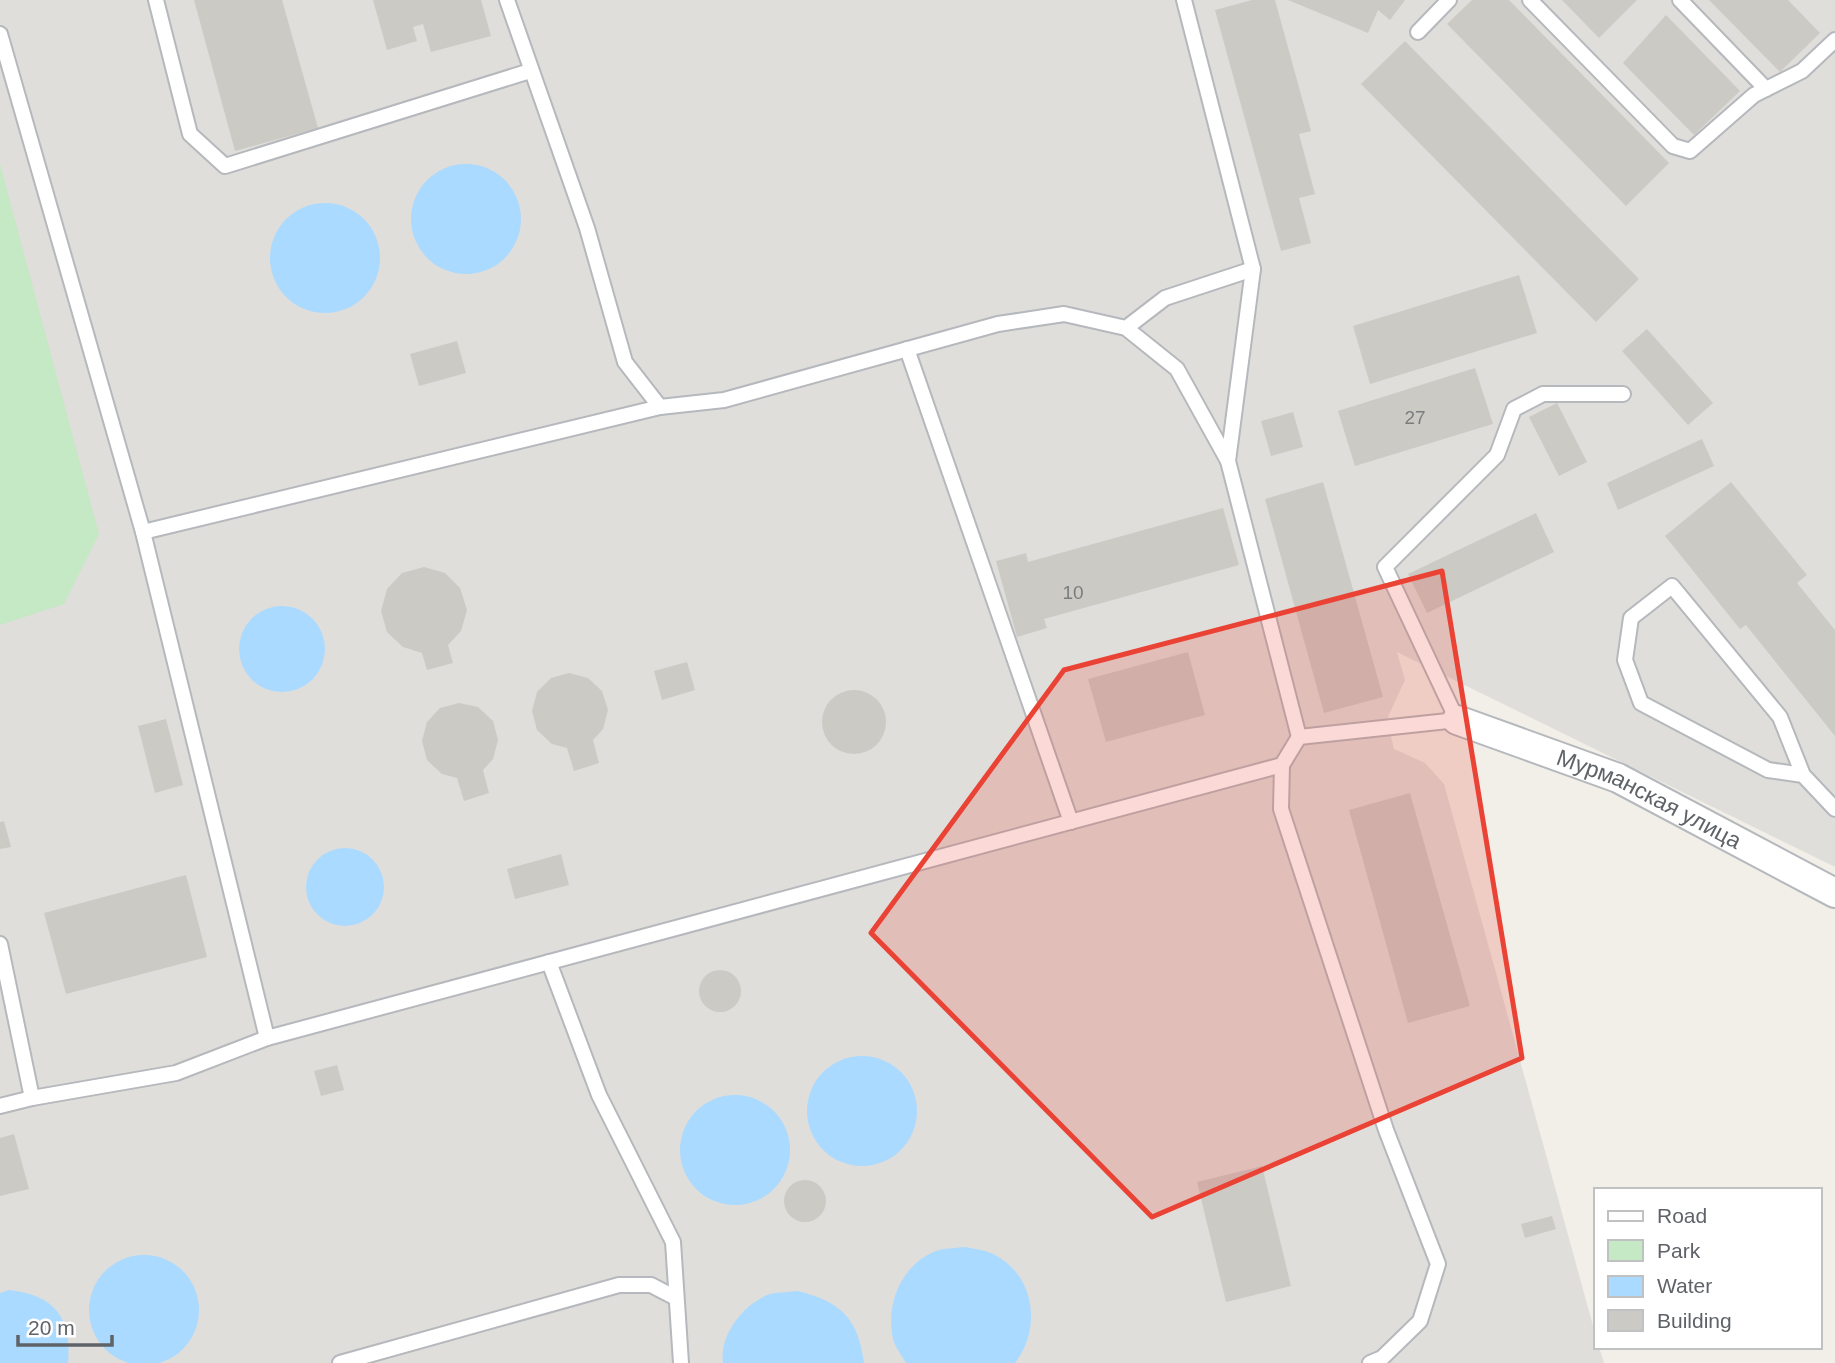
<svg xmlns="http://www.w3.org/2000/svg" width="1835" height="1363" font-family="Helvetica,sans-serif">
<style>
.industrial{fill:#e0deda}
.green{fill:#c5e8c5}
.water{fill:#aadaff}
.building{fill:#cccac5}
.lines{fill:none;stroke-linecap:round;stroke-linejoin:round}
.lane-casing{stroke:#b5b8bc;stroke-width:18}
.street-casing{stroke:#b5b8bc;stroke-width:32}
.lane{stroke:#fff;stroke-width:14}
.street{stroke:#fff;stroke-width:28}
.marked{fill:#ea4335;fill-opacity:0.2;stroke:#ea4335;stroke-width:5;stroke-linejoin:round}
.labels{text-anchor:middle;stroke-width:6;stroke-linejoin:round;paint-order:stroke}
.number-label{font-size:19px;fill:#7a7d7f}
.street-label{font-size:23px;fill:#5f6368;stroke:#fff}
</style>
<rect width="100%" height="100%" fill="#f1efe8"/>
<!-- industrial -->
<path class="industrial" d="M0,0H1835V867L1397,652L1405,680L1387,719L1394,749L1425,763L1444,784L1595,1333V1347H1599L1604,1363H0Z"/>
<!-- green -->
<path class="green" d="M0,164L99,534L64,604L0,625Z"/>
<!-- water -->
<g class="water">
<circle cx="466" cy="219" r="55"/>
<circle cx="325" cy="258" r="55"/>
<circle cx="282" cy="649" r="43"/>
<circle cx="345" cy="887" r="39"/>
<circle cx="862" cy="1111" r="55"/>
<circle cx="735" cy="1150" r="55"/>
<path d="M966,1247C974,1249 985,1250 993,1254C1035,1274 1042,1329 1015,1363H906C902,1356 895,1347 893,1339C885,1304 902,1262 939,1250C947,1248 957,1248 966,1247Z"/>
<circle cx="144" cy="1310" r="55"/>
<path d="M9,1290C55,1295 72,1318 68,1363H0V1293Z"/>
<path d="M798,1291C841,1302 858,1318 864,1363H723C719,1335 744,1303 770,1294C779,1292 789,1292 798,1291Z"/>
</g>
<!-- building -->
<g class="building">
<path d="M194,0H282L318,128L235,151Z"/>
<path d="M373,0H481L491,36L431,52L423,24L413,27L417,41L387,50Z"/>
<path d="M1252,0H1275L1311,131L1299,134L1315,194L1299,198L1311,243L1281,251L1215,10Z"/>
<path d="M1288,0H1405L1390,20L1378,10L1368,33Z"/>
<path d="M1472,0H1509L1669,163L1626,206L1447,24Z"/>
<path d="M1562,0H1637L1599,38Z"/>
<path d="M1709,0H1788L1820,33L1780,72Z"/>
<path d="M1666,15L1740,91L1694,135L1623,63Z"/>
<path d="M1405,41L1639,279L1596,322L1361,84Z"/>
<path d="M1519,275L1537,333L1370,384L1353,326Z"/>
<path d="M1647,329L1713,403L1688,425L1622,351Z"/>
<path d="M457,341L466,373L419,386L410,354Z"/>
<path d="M1475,368L1493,424L1355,466L1338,411Z"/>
<path d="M1557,403L1587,462L1559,476L1529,417Z"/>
<path d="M1293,412L1303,447L1271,456L1261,421Z"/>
<path d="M1702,439L1714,466L1618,510L1607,483Z"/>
<path d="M1323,482L1383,697L1324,713L1265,499Z"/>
<path d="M1731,482L1807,575L1797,583L1835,630V736L1746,625L1740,629L1665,536Z"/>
<path d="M1223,508L1239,565L1044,619L1047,628L1017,637L996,561L1026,553L1028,562Z"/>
<path d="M1536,513L1554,552L1427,613L1408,574Z"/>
<path d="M424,567L445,573L460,588L467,610L461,631L448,645L453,663L427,670L422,653L403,647L387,632L381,611L387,589L402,573Z"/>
<path d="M1188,652L1205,715L1106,742L1088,679Z"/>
<path d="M687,662L695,690L662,700L654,671Z"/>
<path d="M569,673L588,678L602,691L608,710L603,729L593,740L599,763L574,771L567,748L552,744L537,730L532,711L537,692L551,678Z"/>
<circle cx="854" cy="722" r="32"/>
<path d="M459,703L478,707L493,721L498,740L493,759L483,770L489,793L464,801L457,778L442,774L427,760L422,741L427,722L440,708Z"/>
<path d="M166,719L183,785L155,793L138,726Z"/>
<path d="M1410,793L1470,1006L1408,1023L1349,810Z"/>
<path d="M4,821L11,847L0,849V822Z"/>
<path d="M561,854L569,885L515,899L507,869Z"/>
<path d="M186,875L207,957L66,994L44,913Z"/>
<circle cx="720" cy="991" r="21"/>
<path d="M337,1065L344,1090L321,1096L314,1071Z"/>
<path d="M14,1134L29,1189L0,1196V1138Z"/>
<path d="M1262,1166L1291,1286L1226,1302L1197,1182Z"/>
<circle cx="805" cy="1201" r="21"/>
<path d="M1552,1216L1556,1229L1525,1238L1521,1224Z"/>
</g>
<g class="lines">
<defs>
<g id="lane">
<path d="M156,0L190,134L225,166L530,71"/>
<path d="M507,0L587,228L625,362L660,407L724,400L998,324L1064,314L1126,328L1177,369L1228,461L1299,737L1457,720L1385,567L1497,455L1514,409L1543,394H1623"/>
<path d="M1184,0L1253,269L1228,461"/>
<path d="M1530,0L1673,146L1690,151L1754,95L1802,71L1835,40"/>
<path d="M1680,0L1766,89"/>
<path d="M1418,32L1449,0"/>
<path d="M0,34L143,532L267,1038"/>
<path d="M1126,328L1165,298L1253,269"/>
<path d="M907,349L1071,822"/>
<path d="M143,532L660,407"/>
<path d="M1282,765L1281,809L1386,1130L1438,1264L1420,1321L1382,1358L1370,1363"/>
<path d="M1803,775L1768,770L1641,703L1625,660L1631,618L1672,586L1780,717L1803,775L1835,809"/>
<path d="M0,944L32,1098"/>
<path d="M549,962L599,1095L673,1242L681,1363"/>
<path d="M0,1106L32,1098L176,1073L267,1038L1282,765L1299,737"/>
<path d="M340,1363L619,1285H651L676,1298"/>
</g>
<g id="street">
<path id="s1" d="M1457,720L1618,778L1835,893"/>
</g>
</defs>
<!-- lane casing -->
<use href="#lane" class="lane-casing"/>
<!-- street casing -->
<use href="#street" class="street-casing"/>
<!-- lane -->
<use href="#lane" class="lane"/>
<!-- street -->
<use href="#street" class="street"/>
</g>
<!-- marked area -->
<path class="marked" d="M1442,571L1522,1058L1152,1217L871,933L1064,670Z"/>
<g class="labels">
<!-- number labels -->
<g class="number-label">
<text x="1415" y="424">27</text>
<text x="1073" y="599">10</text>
</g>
<!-- street labels -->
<g class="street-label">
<text dy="8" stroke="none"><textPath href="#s1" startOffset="208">Мурманская улица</textPath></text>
</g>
</g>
<!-- legend -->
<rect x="1594" y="1188" width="228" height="161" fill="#ffffff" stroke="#bfc1c3" stroke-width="2"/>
<rect x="1608" y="1211" width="35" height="10" fill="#ffffff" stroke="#bfc1c3" stroke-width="2"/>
<text x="1657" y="1223" font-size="21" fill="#5f6368">Road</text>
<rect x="1608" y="1240" width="35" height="21" fill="#c5e8c5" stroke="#bfc1c3" stroke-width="2"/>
<text x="1657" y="1258" font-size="21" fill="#5f6368">Park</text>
<rect x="1608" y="1276" width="35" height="21" fill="#aadaff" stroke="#bfc1c3" stroke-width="2"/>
<text x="1657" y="1293" font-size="21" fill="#5f6368">Water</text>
<rect x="1608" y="1310" width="35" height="21" fill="#cccac5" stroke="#bfc1c3" stroke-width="2"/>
<text x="1657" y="1328" font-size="21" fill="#5f6368">Building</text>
<!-- scale -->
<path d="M18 1335v10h94v-10" fill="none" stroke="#5f6368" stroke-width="3.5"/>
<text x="28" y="1335" font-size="21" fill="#5f6368" stroke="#ffffff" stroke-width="5" paint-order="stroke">20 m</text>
</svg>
